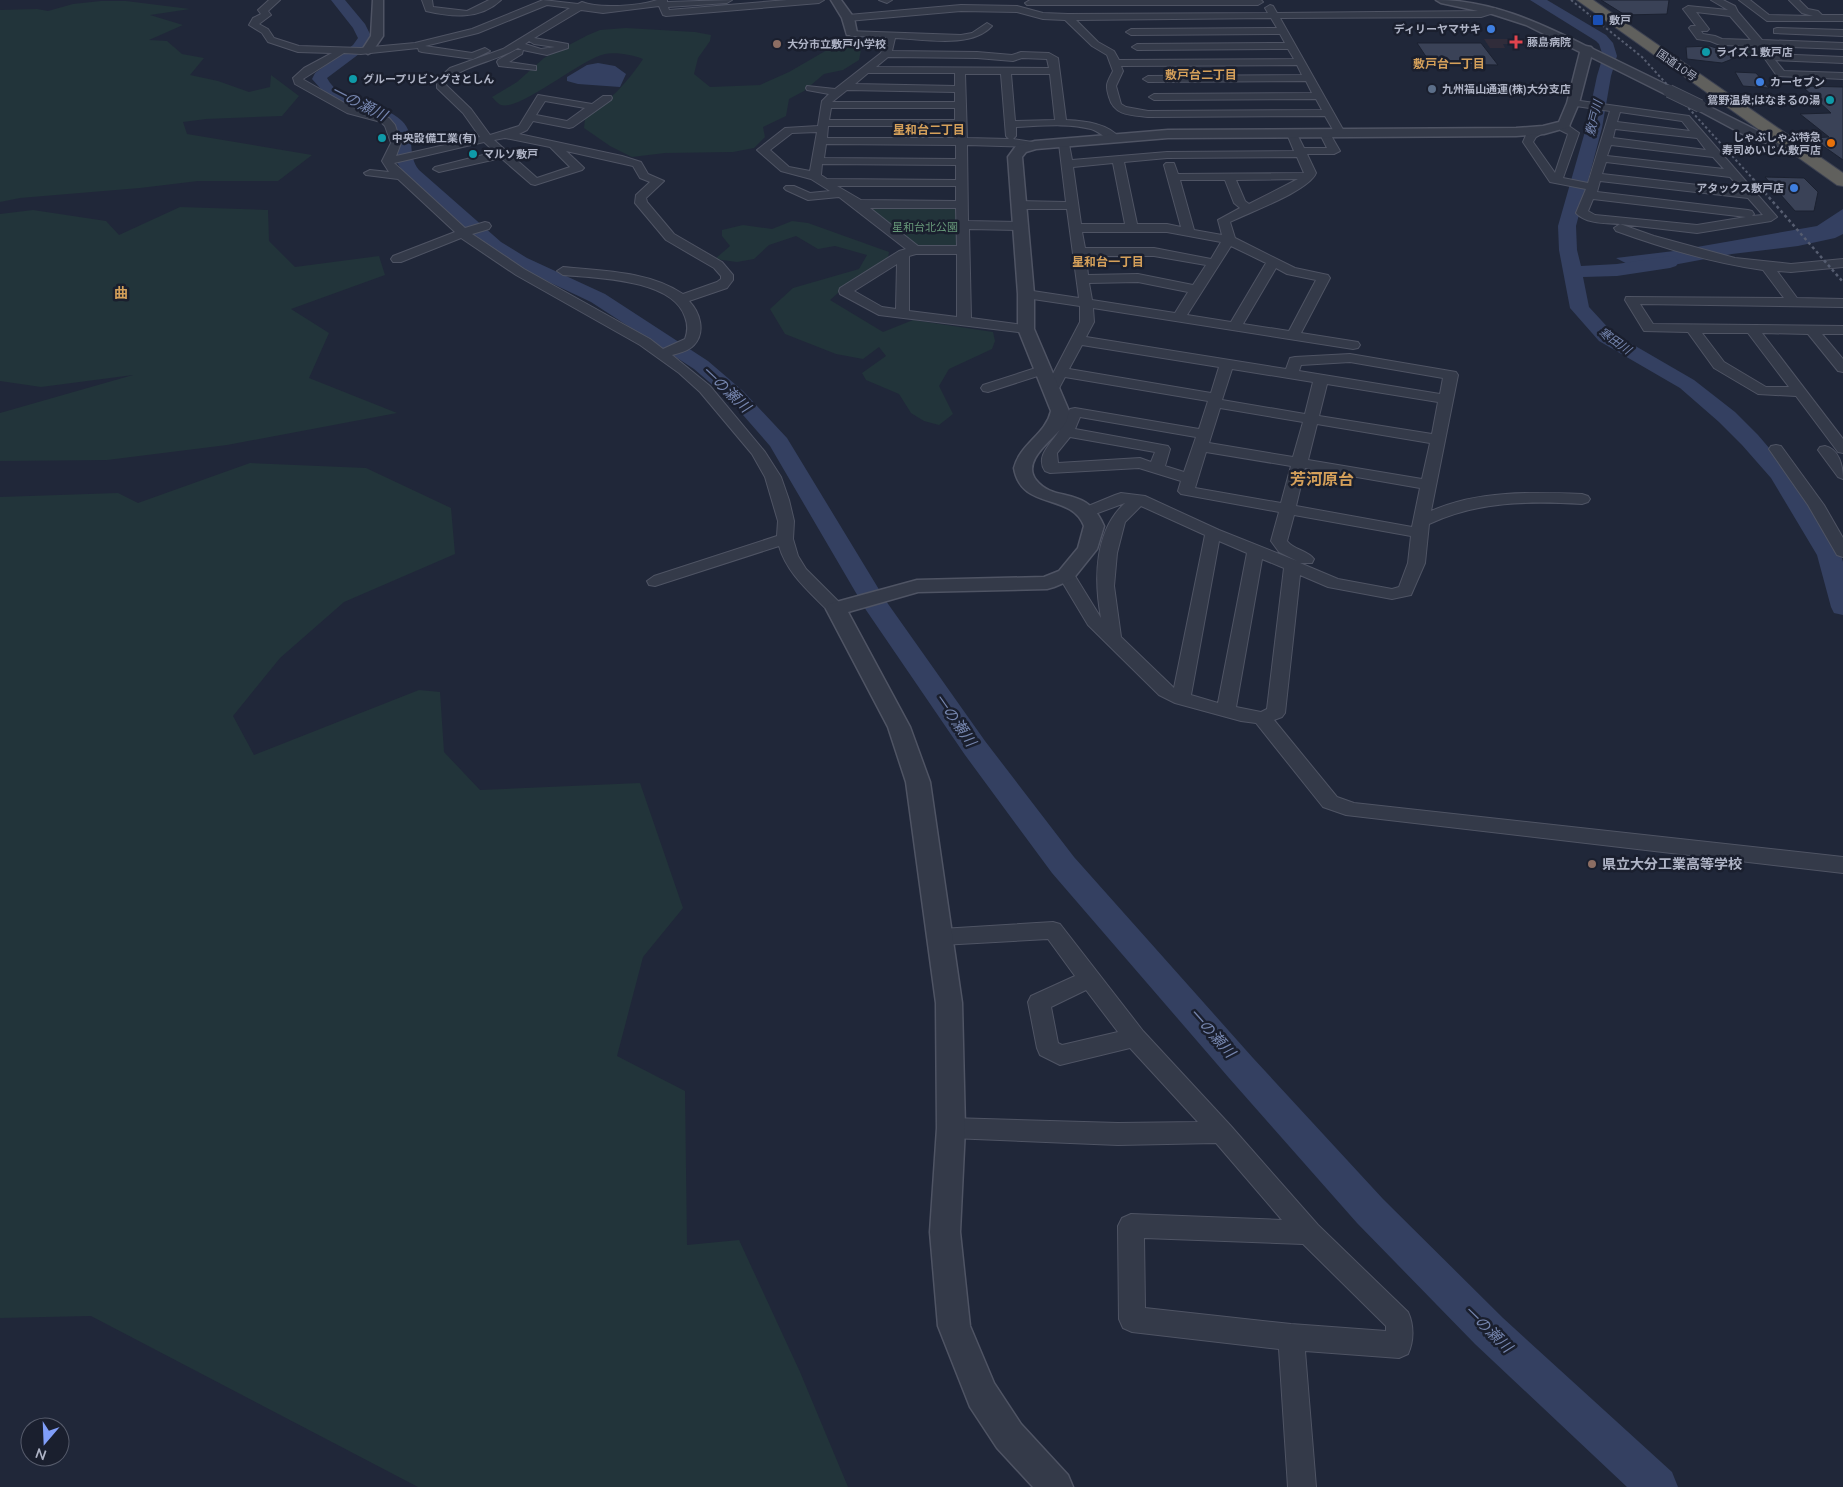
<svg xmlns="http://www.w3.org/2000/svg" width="1843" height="1487" font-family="Mulish,'Noto Sans JP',sans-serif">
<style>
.medical{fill:#302c3a}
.green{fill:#22343a}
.water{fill:#344061}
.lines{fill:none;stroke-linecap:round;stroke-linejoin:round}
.river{fill:#344061;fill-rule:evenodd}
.building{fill:#3a4257;stroke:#1b2130}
.minor-casing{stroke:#4f5464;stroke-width:2}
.tertiary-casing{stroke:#4f5464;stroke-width:3}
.trunk-casing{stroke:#3c4151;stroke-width:2}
.minor{fill:#343a49;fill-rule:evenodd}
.tertiary{fill:#343a49;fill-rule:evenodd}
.trunk{fill:#60605d;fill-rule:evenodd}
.rail-far1{stroke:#565d70;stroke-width:2;stroke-dasharray:2.5 2.5;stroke-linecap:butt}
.rail{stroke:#565d70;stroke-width:2.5;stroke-dasharray:3 3;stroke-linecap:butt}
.tertiary-bridge-casing{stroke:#4f5464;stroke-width:14;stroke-linecap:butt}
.tertiary-bridge{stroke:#343a49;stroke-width:12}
.transit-dot{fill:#1a4fb4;stroke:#1a1f2e;stroke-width:2}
.shop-dot{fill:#3f7fe0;stroke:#1a1f2e;stroke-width:2}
.health-dot{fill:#e0444e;stroke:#1a1f2e;stroke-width:2}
.education-dot{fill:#8d6e63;stroke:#1a1f2e;stroke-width:2}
.culture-dot{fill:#0f9aa8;stroke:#1a1f2e;stroke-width:2}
.service-dot{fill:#5c6f8a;stroke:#1a1f2e;stroke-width:2}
.food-dot{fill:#e8710a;stroke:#1a1f2e;stroke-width:2}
.labels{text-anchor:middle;stroke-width:5;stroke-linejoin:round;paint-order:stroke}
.far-poi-label{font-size:11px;font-weight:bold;fill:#afb4c6;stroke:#1a1f2e;text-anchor:start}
.far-street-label{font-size:11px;fill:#afb4c6;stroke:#1a1f2e}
.far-park-label{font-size:11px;fill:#669778;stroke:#1a1f2e}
.far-neighbourhood-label{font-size:12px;font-weight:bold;fill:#d5a05a;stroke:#1a1f2e}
.far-water-label{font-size:12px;font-style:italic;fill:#7686af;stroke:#1a1f2e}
.far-quarter-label{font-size:14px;font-weight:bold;fill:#d5a05a;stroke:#1a1f2e}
.poi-label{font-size:14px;font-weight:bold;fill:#afb4c6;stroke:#1a1f2e;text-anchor:start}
.water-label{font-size:15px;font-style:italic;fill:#7686af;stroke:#1a1f2e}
.quarter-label{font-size:16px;font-weight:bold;fill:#d5a05a;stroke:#1a1f2e}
</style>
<rect width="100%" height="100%" fill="#202739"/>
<!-- medical -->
<path class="medical" d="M1484,39H1543L1548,44H1503L1505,48H1490Z"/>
<!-- green -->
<g class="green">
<path d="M101,1H126L190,9L150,15L183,25L149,40L167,41L182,54L204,58L190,75L218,81L249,92L270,87L271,75L299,96L282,116L206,119L183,122L187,134L312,155L278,181H198L140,188L20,198L0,202V10L37,9L48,11L73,4Z"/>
<path d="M626,28L695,32L711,35L710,41L698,58L694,74L710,87L760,85L789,72L846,39L862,45L859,60L843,70L824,74L804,91L789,99L786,116L763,127L765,137L754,148L733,152L665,153L632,157L610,146L584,128L585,119C610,99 625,86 643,59C633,55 617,52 605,54C581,59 520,111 501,105C498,104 494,99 492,97L517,82L544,58L588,35L600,30Z"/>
<path d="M1732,45L1757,46L1765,58L1743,57Z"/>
<path d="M180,207L268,210L269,241L295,267L379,256L385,275L291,309L329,333L309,378L397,413L227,445L107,460L0,461V413L133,375L41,387L0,381V214L33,210L106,221L119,235Z"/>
<path d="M867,208H958V246L920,248Z"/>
<path d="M792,221L808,223L889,252L888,258L846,286L830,300L883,332L913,320L993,332L995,341L992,349L949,369L939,386L953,414L939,425L924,421L911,413L899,394L866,380L862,373L886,356L879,347L863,359L836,354L785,334L770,309L793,288L859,269L867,255L835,246L818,249L796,236L769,245L754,259L737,262L715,259L730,246L722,236V230L743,225L772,229Z"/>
<path d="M250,463L366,468L451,508L455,554L344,602L280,658L233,716L254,755L419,690L440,692L444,752L480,790L640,783L683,908L643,957L617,1056L685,1091L687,1245L739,1240L800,1372L848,1487H418L91,1316L0,1318V497L118,493L138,503Z"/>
</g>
<!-- water -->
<g class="water">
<path d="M598,63L615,66L626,74L620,87L578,84L567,81V77L587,65Z"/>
<path d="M1843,209V234L1835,238L1798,246L1732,254L1641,271L1616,258L1674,251L1817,226Z"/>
</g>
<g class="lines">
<!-- river -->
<g class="river">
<path d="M331,0H345L365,24L372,38L363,51L327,78C340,104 382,101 402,121C417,136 406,154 419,170L501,242L527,258L605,294L708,361L743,391L787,438L886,601L985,741L1074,857L1253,1058L1383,1199L1503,1318L1672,1472L1678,1487H1627L1475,1344L1357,1223L1229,1078L1052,873L965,755L866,610L770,446L729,399L694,369L591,302L515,266L489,250L407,178L396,161L394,134L391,128L377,118L328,97L312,79L315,73L353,45L358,38L353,28Z"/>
<path d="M1530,0H1547L1606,35L1613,43L1617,56L1611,76L1602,128L1576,226L1577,250L1581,266L1617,264L1670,256L1676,258L1679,262L1676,266L1670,268L1617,276L1583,277L1589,307L1613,333L1694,380L1735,412L1758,435L1788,470L1841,555L1843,562V615L1834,613L1831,607L1817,555L1771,478L1742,445L1719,422L1680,388L1599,341L1570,308L1559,250L1558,226L1586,128L1597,76L1603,56L1599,44L1596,41Z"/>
</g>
</g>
<!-- building -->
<g class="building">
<path d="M1601,0H1669L1667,14L1625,15Z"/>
<path d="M1417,43H1481L1498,65L1431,64Z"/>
<path d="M1710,46L1740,56L1722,63L1687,59L1686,47Z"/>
<path d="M1735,72L1756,73L1769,88L1743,86Z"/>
<path d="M1802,86L1843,87V160L1812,138L1829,137L1800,114L1831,113Z"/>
<path d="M1765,177L1804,178L1818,192L1814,211H1795Z"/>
</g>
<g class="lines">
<defs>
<g id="minor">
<path d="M269,0H280L268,11L271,15L259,24L268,29L274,38L299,46L361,48L415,43L472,29L543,0L578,4L582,2C599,9 640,6 657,0H667V2L732,0L727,3L668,7L669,10L787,0H824L819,3L666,16L663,15L659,6L603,13L581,10L534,38L568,44V48L547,55L523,50L522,54L509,62L536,66V70L499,66L497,62L498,60L516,50H522L518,48C495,62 467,64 447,81L446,85L471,109L490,135L519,126L538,95L592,104L603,96H611L612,98L611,100L573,127L569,128L533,121L527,130L519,134L622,156L641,162L648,174L664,181L646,198L647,202L674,234L722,262L733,275V280L727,288L689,301C700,312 706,332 694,345C689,351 679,353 672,355L710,386L765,452L781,477L789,500L794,521L793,539L798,556L806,569L842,605L845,609L842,613L836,614L830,613C810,592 787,574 779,546L655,586L649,585L647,581L654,576L777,536L778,521L765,477L752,454L700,392L679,373L640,345L516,275L461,238L401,262H393L391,259L393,256L455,232L398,179L366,175L364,173L370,170L389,172L382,161L391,143L385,126L381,122L347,113L295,84L293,78L304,68L332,53L298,52L268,42L262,33L249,25L253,18L261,14L258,10ZM547,5L570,8L503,49L450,68L437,80V88L463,113L480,137L396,156L401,143L395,125L389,118L355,109L304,80L303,79L344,53L361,54L418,48L419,51L422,52L473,59L490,51L485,48L472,53L425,46L478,33ZM529,41L534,44L555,47L541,49L525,44ZM545,101L585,108L567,121L536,115ZM505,138L550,147L570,167L537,178L494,140ZM484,142L495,152L435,167L433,169L439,172L501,158L531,184L535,185L582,170L584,168L582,166L566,151L633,166L640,178L650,182L636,195L635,203L666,240L714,268L721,276V279L717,282L683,294C649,271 602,271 563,267L557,271L563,275C596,278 673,279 685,317C688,325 688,331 685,339L663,349L650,339L524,269L472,234L489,229L491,226L489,223L485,222L465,228L394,163Z"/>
<path d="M422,0H432L433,7L467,11L489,0H501C480,20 452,17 426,11Z"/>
<path d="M879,0H892L887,3Z"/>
<path d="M1030,0H1261L1263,2L1258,5H1027L1025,3Z"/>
<path d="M1711,0H1723L1735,6L1738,12L1762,40L1843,43V49L1767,46L1774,54L1843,57V63L1775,60L1784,71L1843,73V79L1777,76L1756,46L1720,45L1710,41L1697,39L1689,28L1691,26H1696L1683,9L1688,6L1728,10ZM1696,12L1730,16L1751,40L1722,39L1715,36L1703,34L1701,31H1707L1709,29Z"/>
<path d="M1739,0H1750L1769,15L1813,16L1802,13L1789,0H1799L1808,9L1818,11L1822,15H1843V21H1767Z"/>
<path d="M961,5L1017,6L1043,13L1068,14L1268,13L1265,8L1270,5L1273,6L1277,13L1481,11L1495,8L1500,11L1481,17L1280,18L1345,133L1340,136L1336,135L1325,116L1148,117C1132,115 1114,116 1109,97C1105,84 1107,83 1113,71L1107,55L1092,46L1065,20L1043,19L1017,12L961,11L848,21L843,18L848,15ZM1271,18L1277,28L1131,29L1126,32L1131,35L1280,34L1285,43L1137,44L1132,47L1137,50L1288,49L1294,59L1119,60L1114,51L1098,42L1076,20ZM1297,65L1302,75L1148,76L1143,79L1148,82L1306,81L1312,93L1154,94L1149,97L1154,100L1316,99L1322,110L1148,111L1126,107L1121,104L1116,86L1123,71L1121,66Z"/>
<path d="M987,23L992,26C971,49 924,39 895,38L892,51L977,52L1012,55L1021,52L1049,53L1058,58L1066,120C1085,121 1108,123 1121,139L1120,141C1110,144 1101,132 1091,129C1067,123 1041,126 1016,127V136L1013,139L1039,143L1040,145L1039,147L967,145L968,221L1020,222L1026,226L1020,230L969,229L971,318L1031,326L1033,329L1026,333L879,315L840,294L839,291L840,288L899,251L906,249L839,197L808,200L786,190L784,188L786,186H794L810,193L830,191L811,179L781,171L757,150L785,128L818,126L822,101L829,94L807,90L806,88L807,86L835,89L881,53L886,37L851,36L846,33L848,31L961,35L972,33ZM888,57L977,58L1013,61L1022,58L1047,59L1049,68L876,67ZM868,73H955V86L855,84ZM965,74H1001L1006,136L1009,139L967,138ZM1011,74H1050L1055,120L1015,121ZM847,90L955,92V102H832ZM831,108H955V120H829ZM828,126H956V138H827ZM817,132L810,171L789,167L770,150L792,133ZM826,144L956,145V159L824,158ZM822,164L956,165V180L827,179L821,175ZM837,186H956V201L861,200ZM870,208H956L957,246H918ZM916,254H957V317L909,311V256ZM897,264L896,309L882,307L854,291Z"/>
<path d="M1777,28L1843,30V36L1774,33V29Z"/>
<path d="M1573,100L1689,116L1777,217L1771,221L1697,233L1620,224L1654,236L1735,258L1791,264L1843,259V267L1791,272L1777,271L1797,298L1843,299V307L1640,304L1653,324L1843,326V334H1822L1843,359V372L1838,371L1808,334L1762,333L1843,439V453L1838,452L1796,396L1758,394L1714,368L1688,332L1644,331L1625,300L1626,297L1784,298L1763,270C1713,263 1663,248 1616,231L1614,228L1620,224C1606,223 1586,224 1576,213L1586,189L1550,182L1523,142L1527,133L1544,127L1548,128L1549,130L1536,137L1533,142L1555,173L1568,134L1560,130L1559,124L1560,122H1568L1569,126L1579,133L1563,178L1588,183L1610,111L1569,105L1568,103ZM1620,112L1682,121L1690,131L1617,122ZM1615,129L1697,138L1706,150L1613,138ZM1611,145L1713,157L1724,169L1607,156ZM1606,162L1730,177L1742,190L1602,174ZM1600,181L1748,198L1763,215L1752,216L1754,214L1752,211L1748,210L1597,192ZM1593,199L1746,217L1697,225L1595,215L1588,211ZM1702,333H1748L1789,387H1766L1724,362Z"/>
<path d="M1292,131L1296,132L1304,148H1327L1320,134L1321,132H1329L1340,151L1334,154H1307L1316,173C1309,191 1250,212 1230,222L1235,238L1295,268L1328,275L1330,278L1301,333L1358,342L1360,345L1358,348L1353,349L1093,308L1094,322L1086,337L1286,369L1290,358L1295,357L1350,354L1456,372L1458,375L1431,511C1478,490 1532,492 1582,494L1588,496L1590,499L1588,502L1582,504C1529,501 1478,501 1429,524L1425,563L1411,595L1392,599L1328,587L1300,575L1285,713L1282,717L1274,720L1337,797L1354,803L1843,857V873L1346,815L1323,807L1256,723L1241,721L1175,703L1159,695L1088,625L1058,575L1060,571H1072L1101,618C1094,580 1094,531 1125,503L1087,517L1081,515L1079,512L1081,509L1115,495L1121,493L1145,496L1219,530L1297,561L1279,552L1271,541L1279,512L1181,494L1178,491L1181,481L1139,468L1050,473L1045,471C1035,456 1051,444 1059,431C1063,424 1065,416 1070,409L1075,408L1199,429L1208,401L1065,377L1057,392H1047L1045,389L1080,322V306L1026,298L1020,294L1026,290L1079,298L1067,209H1018L1012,205L1018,201L1066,202L1059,144L1060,142L1064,141L1069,144L1072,160L1167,152L1294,151L1287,134ZM1297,157L1304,173L1178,174L1174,163H1166L1164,165L1181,227L1167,224H1137L1124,162L1167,158ZM1113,163L1125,224H1081L1073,167ZM1298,179L1249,204L1245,201L1236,180ZM1180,180H1225L1234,203L1240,208L1218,220L1222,235L1194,230ZM1082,232H1167L1221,242L1211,259L1154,248H1085ZM1231,246L1266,263L1231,322L1187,315ZM1086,256H1154L1206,265L1193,285L1138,274L1088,275ZM1276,268L1287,274L1316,280L1289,331L1243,324ZM1138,282L1188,292L1175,313L1092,300L1089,283ZM1082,345L1219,367L1211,393L1069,369ZM1350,362L1443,378L1440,394L1299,371L1301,365ZM1232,369L1313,382L1305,414L1222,400ZM1327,384L1438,402L1432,434L1319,416ZM1220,408L1303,422L1293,457L1209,443ZM1080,417L1196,437L1184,472L1165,466L1170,449L1168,446L1075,429ZM1317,424L1430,443L1422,479L1308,460ZM1070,437L1155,452L1151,462L1140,458L1058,463L1057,453ZM1206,452L1291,466L1281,503L1195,488ZM1305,468L1420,488L1412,527L1296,506ZM1141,506L1205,535L1174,688L1121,637L1114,586L1117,553L1125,522ZM1294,515L1411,536L1408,563L1399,587L1392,589L1338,579L1300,563H1312L1314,559C1307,550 1294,550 1287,541ZM1219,541L1247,553L1218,703L1191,695ZM1262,559L1284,568L1267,709L1261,712L1236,707Z"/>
<path d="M1042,366L1049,370L1047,373L988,392L983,391L981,388L983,385Z"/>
<path d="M1776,445L1781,446L1824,505L1843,538V557L1837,555L1808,505L1769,449L1771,446Z"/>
<path d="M1825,446C1839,449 1843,466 1843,479L1838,477L1818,450L1820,447Z"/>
<path d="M1053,922L1060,924L1143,1031L1230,1125L1318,1225L1408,1312C1414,1325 1414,1341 1408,1354L1399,1358L1305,1351L1316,1487H1288L1279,1349L1132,1332L1123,1328L1119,1319L1118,1226L1122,1218L1131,1214L1282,1220L1216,1143L1118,1145L951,1138L943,1135L939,1128L943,1121L951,1118L1118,1123L1198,1122L1130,1048L1060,1065L1040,1055L1037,1048L1028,1002L1031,996L1075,976L1048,939L941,945L933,943L930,937L933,931L941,929ZM1086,990L1118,1032L1062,1045L1058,1043L1051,1007ZM1144,1238L1303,1244L1386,1326V1331L1291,1324L1145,1308Z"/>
</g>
<g id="tertiary">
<path d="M373,0H383V36L372,52L368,54L362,50L371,36Z"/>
<path d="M831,0H841L854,18L857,33L855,35H847L842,18Z"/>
<path d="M1436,0C1490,0 1538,22 1586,46L1591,47L1593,49L1673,88L1675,91L1673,94H1665L1591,57L1579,103L1570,124L1569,127L1544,134L1516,136L1168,138L1036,149L1026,152L1022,157L1034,294V329L1069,411C1068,415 1067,419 1066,422C1057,438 1020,459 1036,480C1055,504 1086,484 1104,526L1097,549L1073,579L1054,587L1047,589L918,592L848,612L910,727L930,782L962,1003L965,1128L960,1232L970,1326L994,1383L1021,1424L1068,1475L1073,1487H1033L997,1448L970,1407L938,1326L930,1232L937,1128L936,1003L906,782L888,727L826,609L829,604L917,580L1044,577L1059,571L1078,548L1084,526C1071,492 1021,511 1014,468C1020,444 1046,434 1051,411L1018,329V294L1008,157L1016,146L1035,141L1168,130L1516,128L1543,126L1559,122L1567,103L1580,52L1526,25L1492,14L1441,3Z"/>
<path d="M1700,102L1762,133L1817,148L1819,151L1812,155L1752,139L1696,109L1694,106Z"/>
</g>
<path id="trunk" d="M1577,0H1593L1843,173V186L1837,185Z"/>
</defs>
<!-- minor casing -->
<use href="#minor" class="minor-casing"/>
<!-- tertiary casing -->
<use href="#tertiary" class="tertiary-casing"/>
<!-- trunk casing -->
<use href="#trunk" class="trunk-casing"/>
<!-- minor -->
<use href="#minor" class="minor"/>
<!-- tertiary -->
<use href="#tertiary" class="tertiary"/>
<!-- trunk -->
<use href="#trunk" class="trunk"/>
<!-- rail-far1 -->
<path class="rail-far1" d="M1571,0L1642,57L1754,180"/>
<!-- rail -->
<path class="rail" d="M1753,179L1843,282"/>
<defs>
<path id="tertiary-bridge" d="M1669,91L1700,106"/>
</defs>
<!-- tertiary-bridge casing -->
<use href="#tertiary-bridge" class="tertiary-bridge-casing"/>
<!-- tertiary-bridge -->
<use href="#tertiary-bridge" class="tertiary-bridge"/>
</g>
<!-- markers -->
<rect class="transit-dot" x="1592" y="14" width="12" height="12" rx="2.5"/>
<g class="shop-dot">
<circle cx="1491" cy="29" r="5"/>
<circle cx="1760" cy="82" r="5"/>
<circle cx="1794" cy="188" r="5"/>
</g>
<path class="health-dot" d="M1513.5 34.5h5v5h5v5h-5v5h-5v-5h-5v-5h5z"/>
<g class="education-dot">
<circle cx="777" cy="44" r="5"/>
<circle cx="1592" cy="864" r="5"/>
</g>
<g class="culture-dot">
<circle cx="1706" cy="52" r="5"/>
<circle cx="353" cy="79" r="5"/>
<circle cx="1830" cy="100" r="5"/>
<circle cx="382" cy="138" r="5"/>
<circle cx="473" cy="154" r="5"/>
</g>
<circle class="service-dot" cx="1432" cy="89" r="5"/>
<circle class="food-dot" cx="1831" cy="143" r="5"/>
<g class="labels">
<!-- far-poi labels -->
<g class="far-poi-label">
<text x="1609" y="24">敷戸</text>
<text x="1481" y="33" text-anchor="end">ディリーヤマサキ</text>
<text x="1527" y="46">藤島病院</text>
<text x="787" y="48">大分市立敷戸小学校</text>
<text x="1716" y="56">ライズ１敷戸店</text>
<text x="363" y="83">グループリビングさとしん</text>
<text x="1770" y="86">カーセブン</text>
<text x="1442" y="93">九州福山通運(株)大分支店</text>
<text x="1820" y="104" text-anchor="end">鴛野温泉;はなまるの湯</text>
<text x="1821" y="141" text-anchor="end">しゃぶしゃぶ特急<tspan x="1821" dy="13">寿司めいじん敷戸店</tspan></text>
<text x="392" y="142">中央設備工業(有)</text>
<text x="483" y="158">マルソ敷戸</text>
<text x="1784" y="192" text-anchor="end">アタックス敷戸店</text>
</g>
<!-- far-street labels -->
<g class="far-street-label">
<text transform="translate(1677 65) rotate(35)" y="4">国道10号</text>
</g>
<!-- far-park labels -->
<g class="far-park-label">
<text x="925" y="231">星和台北公園</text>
</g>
<!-- far-neighbourhood labels -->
<g class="far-neighbourhood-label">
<text x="1449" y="68">敷戸台一丁目</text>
<text x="1201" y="79">敷戸台二丁目</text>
<text x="929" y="134">星和台二丁目</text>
<text x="1108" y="266">星和台一丁目</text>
</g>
<!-- far-water labels -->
<g class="far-water-label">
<text transform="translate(1594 118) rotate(-76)" y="4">敷戸川</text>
<text transform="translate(1615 341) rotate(35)" y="4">寒田川</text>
</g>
<!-- far-quarter labels -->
<g class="far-quarter-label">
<text x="121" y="298">曲</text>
</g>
<!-- poi labels -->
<g class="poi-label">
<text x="1602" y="869">県立大分工業高等学校</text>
</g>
<!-- water labels -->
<g class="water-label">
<text transform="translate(359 103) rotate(27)" y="5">一の瀬川</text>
<text transform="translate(726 389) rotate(43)" y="5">一の瀬川</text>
<text transform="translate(955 720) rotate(55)" y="5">一の瀬川</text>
<text transform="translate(1212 1033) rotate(48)" y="5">一の瀬川</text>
<text transform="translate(1488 1329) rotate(44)" y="5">一の瀬川</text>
</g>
<!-- quarter labels -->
<g class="quarter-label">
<text x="1322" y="485">芳河原台</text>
</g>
</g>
<!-- north arrow -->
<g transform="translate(45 1442) rotate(199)"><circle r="24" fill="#1a1f2e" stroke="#565b6b"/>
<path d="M0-4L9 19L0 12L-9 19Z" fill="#809ef9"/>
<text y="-8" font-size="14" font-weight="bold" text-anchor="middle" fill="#afb4c6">N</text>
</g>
</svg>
